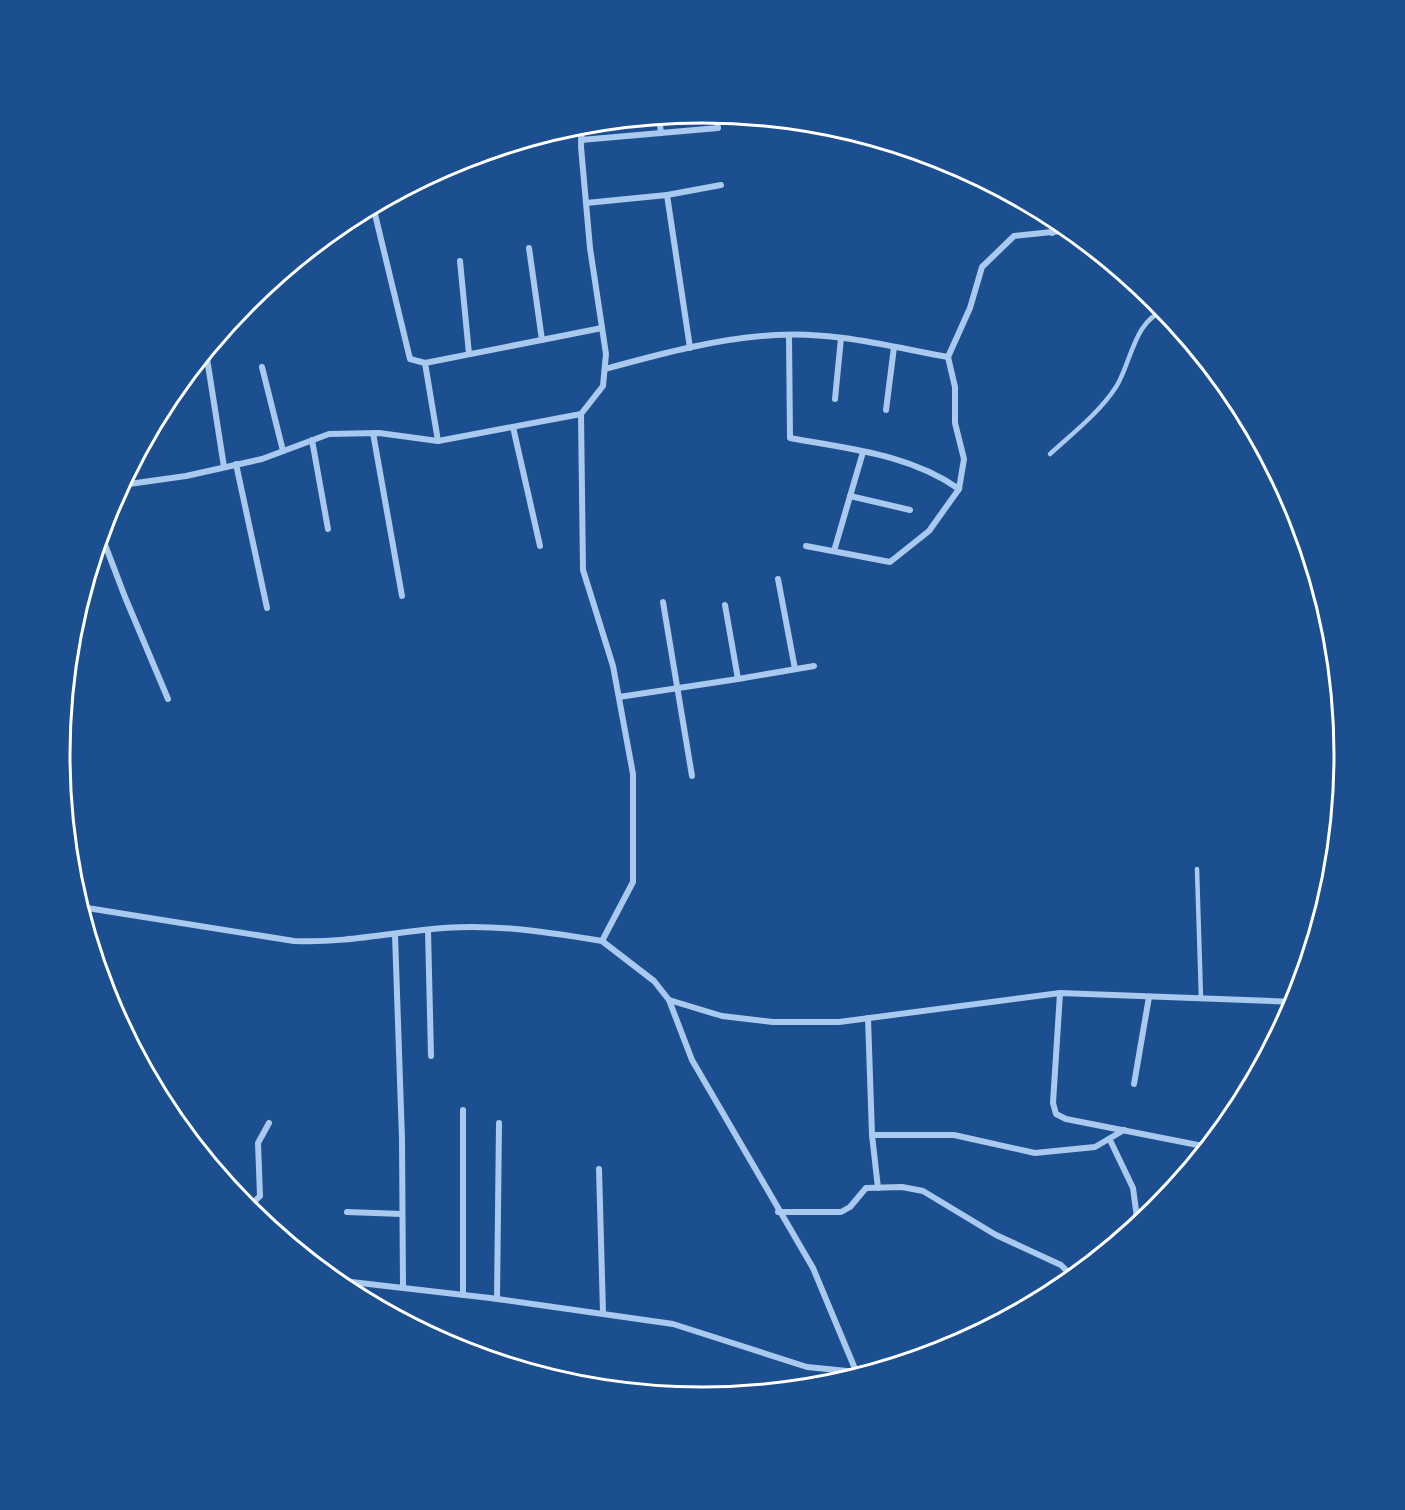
<svg xmlns="http://www.w3.org/2000/svg" width="1405" height="1510" font-family="'Noto Sans',sans-serif">
<style>
.lines{fill:none;stroke-linecap:round;stroke-linejoin:round}
.service{stroke:#a9c9ee;stroke-width:4.5}
.minor{stroke:#a9c9ee;stroke-width:6}
.rim{fill:none;stroke:#fff;stroke-width:3}
</style>
<rect width="100%" height="100%" fill="#1b4f8f"/>
<g class="lines">
<!-- service -->
<g class="service">
<path d="M1050,454C1073,433 1099,413 1116,387C1131,364 1134,319 1165,311"/>
<path d="M1197,869L1201,998"/>
</g>
<!-- minor -->
<g class="minor">
<path d="M659,117L661,133"/>
<path d="M581,140L718,128L716,114"/>
<path d="M667,195L690,348"/>
<path d="M586,203L667,195L721,185"/>
<path d="M373,206L410,359L425,363L602,328"/>
<path d="M1052,233V217"/>
<path d="M529,248L542,340"/>
<path d="M460,261L469,354"/>
<path d="M789,335L790,438C849,449 909,454 959,489L964,459L955,423V387L948,357"/>
<path d="M206,352L224,467"/>
<path d="M425,363L438,441"/>
<path d="M262,367L283,451"/>
<path d="M605,369C660,354 718,338 776,335C833,331 892,347 948,357L970,308L982,267L1014,236L1071,230"/>
<path d="M835,399L841,338"/>
<path d="M886,410L894,347"/>
<path d="M581,414L583,570L613,666L633,774V882L602,941L654,981L669,1000"/>
<path d="M513,427L540,546"/>
<path d="M373,433L402,596"/>
<path d="M312,440L328,529"/>
<path d="M236,464L267,608"/>
<path d="M122,485L186,476L262,459L329,434L379,433L438,441L581,414L603,386L606,354L590,248L581,147L582,124"/>
<path d="M850,496L910,510"/>
<path d="M101,534L125,597L168,699"/>
<path d="M806,546L890,562L929,531L959,489"/>
<path d="M834,551L863,452"/>
<path d="M778,579L795,669"/>
<path d="M663,602L692,776"/>
<path d="M738,679L814,666"/>
<path d="M619,697L738,679L725,605"/>
<path d="M81,907L294,941C338,943 380,935 423,930C484,922 542,931 602,941"/>
<path d="M428,930L431,1056"/>
<path d="M395,935L402,1139L403,1287"/>
<path d="M1060,993L1053,1103L1056,1114L1066,1119L1208,1147"/>
<path d="M868,1018L872,1135L878,1188"/>
<path d="M1134,1084L1149,997"/>
<path d="M872,1135H954L1035,1153L1095,1147L1124,1130"/>
<path d="M1110,1140L1133,1188L1138,1225"/>
<path d="M599,1169L603,1313"/>
<path d="M244,1204L255,1201L260,1196L258,1143L269,1123"/>
<path d="M347,1212L402,1214"/>
<path d="M778,1212H841L850,1207L866,1188L902,1187L923,1191L996,1235L1061,1265L1074,1278"/>
<path d="M334,1280L490,1298L673,1324L807,1367L857,1372"/>
<path d="M463,1295V1110"/>
<path d="M497,1299L499,1123"/>
<path d="M858,1376L813,1268L692,1060L669,1000L722,1016L773,1022H839L1060,993L1296,1002"/>
</g>
</g>
<!-- crop -->
<path d="M0 0H1405V1510H0ZM70 755a632 632 0 1 1 1264 0a632 632 0 1 1-1264 0Z" fill="#1b4f8f" fill-rule="evenodd"/>
<path class="rim" d="M70 755a632 632 0 1 1 1264 0a632 632 0 1 1-1264 0Z"/>
</svg>
